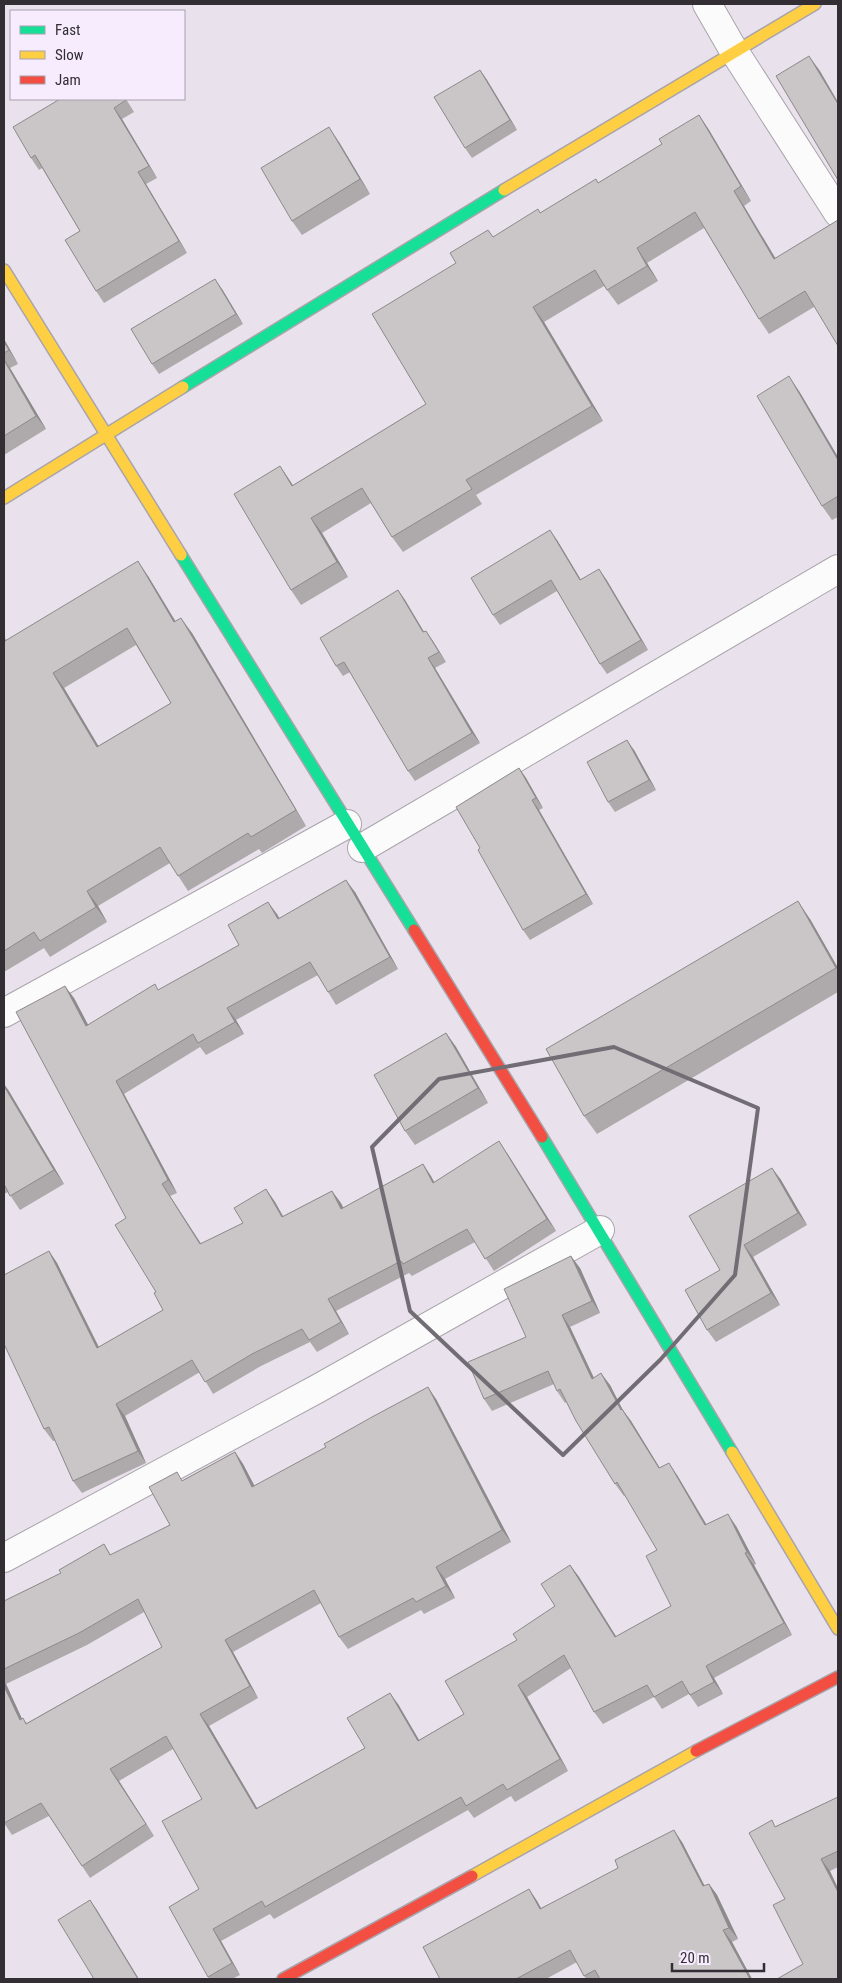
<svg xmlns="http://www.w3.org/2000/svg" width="842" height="1983" font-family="'Roboto Condensed',sans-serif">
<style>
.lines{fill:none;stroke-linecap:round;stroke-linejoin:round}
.street-casing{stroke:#a9a4ab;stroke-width:30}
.fast-casing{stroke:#a9a4ab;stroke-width:14}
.slow-casing{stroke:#a9a4ab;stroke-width:14}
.jam-casing{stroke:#a9a4ab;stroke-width:14}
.street{stroke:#fcfbfc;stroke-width:28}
.fast{stroke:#16e098;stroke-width:11}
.slow{stroke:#ffcf43;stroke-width:11}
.jam{stroke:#f24e42;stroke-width:11}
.wall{fill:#aea9aa;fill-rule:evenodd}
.shaded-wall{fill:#8d8a8b}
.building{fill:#cac5c6;stroke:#8d8a8b;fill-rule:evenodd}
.marked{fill:none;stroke:#726d74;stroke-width:4;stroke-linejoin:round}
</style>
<rect width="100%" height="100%" fill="#e9e2ec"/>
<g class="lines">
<defs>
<g id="street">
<path d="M707,4L734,51L838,213"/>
<path d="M362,848L838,569"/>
<path d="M4,1013L347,824"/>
<path d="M4,1558L317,1389L600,1230"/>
</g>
<g id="fast">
<path d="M183,387L504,190"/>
<path d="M181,555L414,930"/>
<path d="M542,1137L732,1452"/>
</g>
<g id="slow">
<path d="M504,190L815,4"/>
<path d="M4,270L181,555"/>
<path d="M4,498L183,387"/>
<path d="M732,1452L838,1629"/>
<path d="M472,1876L696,1751"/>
</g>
<g id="jam">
<path d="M414,930L542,1137"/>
<path d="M696,1751L838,1677"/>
<path d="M283,1979L472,1876"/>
</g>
</defs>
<!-- street casing -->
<use href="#street" class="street-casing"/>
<!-- fast casing -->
<use href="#fast" class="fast-casing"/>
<!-- slow casing -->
<use href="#slow" class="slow-casing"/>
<!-- jam casing -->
<use href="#jam" class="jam-casing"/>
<!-- street -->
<use href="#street" class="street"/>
<!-- fast -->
<use href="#fast" class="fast"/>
<!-- slow -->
<use href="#slow" class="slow"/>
<!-- jam -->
<use href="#jam" class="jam"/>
</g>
<!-- wall -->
<g class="wall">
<path d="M480,70L487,80L517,130L472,158L465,148Z"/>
<path d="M60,99H126L134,112L122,119L157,178L146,184L187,253L104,303L96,291L80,231L42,168L39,170L31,158Z"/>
<path d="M699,115L709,130L751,201L744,206L775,259L838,220L814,307L769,334L759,319L704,228L647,263L658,281L618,305L604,286L544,322L603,421L476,495L482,504L403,552L392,537L371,503L322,533L348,577L301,605L291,590L280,466L293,485L426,404L456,263L488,230L493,237L598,183L662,144Z"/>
<path d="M339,142L370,194L302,235L292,221Z"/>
<path d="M222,289L243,324L159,374L152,364Z"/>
<path d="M4,339L18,364L10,368L46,429L4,455Z"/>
<path d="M799,391L838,457V517L832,520L822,506Z"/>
<path d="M557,540L581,580L606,579L648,650L607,674L600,664L557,591L500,625L493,615Z"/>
<path d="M148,576L175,621L192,633L306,826L262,853L259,849L188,891L170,863L98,906L107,922L50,957L44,948L4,972V635L6,640ZM136,645L171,703L98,746L64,688Z"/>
<path d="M398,590L405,600L424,632L426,631L446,662L435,668L480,743L415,781L408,771L350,672L343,676L336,666Z"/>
<path d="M634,750L656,790L615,812L608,802Z"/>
<path d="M519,768L526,778L543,808L539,810L593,904L530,940L523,930L480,848Z"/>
<path d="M355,892L398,969L336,1005L328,992L318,975L236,1020L244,1034L206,1055L200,1047L124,1094L177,1193L170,1196L201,1244L243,1223L266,1189L275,1202L283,1216L332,1191L343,1208L423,1164L434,1182L507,1153L556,1231L494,1271L475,1242L412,1276L409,1273L336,1311L349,1334L317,1352L310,1342L261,1366L213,1394L200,1372L125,1416L146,1463L82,1493L73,1481L55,1441H53L44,1429L49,1251L57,1263L99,1347L163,1310L126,1218L74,998L88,1025L159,990L239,945L277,914L279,918Z"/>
<path d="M810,919L838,968V992L597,1134L584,1116Z"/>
<path d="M446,1033L456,1047L488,1103L415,1145L405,1131Z"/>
<path d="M4,1084L64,1184L20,1210L8,1192L4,1194Z"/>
<path d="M772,1168L781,1180L807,1225L753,1257L780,1305L716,1342L707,1330L720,1270Z"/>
<path d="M580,1268L600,1313L570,1327L594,1378L610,1385L622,1409L631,1421L660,1468L677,1475L706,1525L736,1526L756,1564L754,1565L792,1635L714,1678L723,1694L698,1707L689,1694L662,1709L654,1697L603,1724L594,1712L571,1668L527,1697L568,1771L515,1802L511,1796L474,1818L468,1810L274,1919L270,1914L221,1941L240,1975L232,1979H210L208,1977L199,1889L202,1799L173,1749L119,1781L154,1836L90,1878L49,1816L12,1835L4,1823V1601L61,1573L104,1544L111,1555L170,1525L183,1480L235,1452L243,1464L254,1486L436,1399L511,1542L445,1579L455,1598L424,1614L421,1610L348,1649L339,1637L321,1603L233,1652L258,1698L209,1726L257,1808L365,1748L398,1704L419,1740L464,1714L517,1640L555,1606L570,1565L579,1577L616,1637L671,1606L657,1550L625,1495L624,1496L615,1484L566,1402L565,1403L557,1391L554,1384L492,1411L484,1399L526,1337ZM144,1612L162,1647L27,1723L22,1719L6,1684L87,1645Z"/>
<path d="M838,1797V1867L830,1871L803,1964L785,1899L776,1826Z"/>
<path d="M682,1842L704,1886L709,1884L717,1895L738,1939L732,1942L752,1979H586L577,1962L546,1979H440L529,1889L537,1901L541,1908Z"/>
</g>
<!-- shaded-wall -->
<g class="shaded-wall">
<path d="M809,56L820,71L838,102V104Z"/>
<path d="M480,70L487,80L517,130L510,120Z"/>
<path d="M114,108L122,119L157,178L149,166Z"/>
<path d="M699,115L709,130L751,201L741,186Z"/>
<path d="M329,127L339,142L370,194L360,179Z"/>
<path d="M138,172L146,184L187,253L179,241Z"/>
<path d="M734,191L744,206L785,274L774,259Z"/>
<path d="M637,248L647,263L658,281L647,266Z"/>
<path d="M215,279L222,289L243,324L236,314Z"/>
<path d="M533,307L544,322L603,421L592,406Z"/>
<path d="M4,339L18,364L4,342Z"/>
<path d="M4,359L10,368L46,429L36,416Z"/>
<path d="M789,376L799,391L838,457V460Z"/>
<path d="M280,466L290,481L302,501L292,486Z"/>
<path d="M311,518L322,533L348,577L337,562Z"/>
<path d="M550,530L557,540L587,590L580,580Z"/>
<path d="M138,561L148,576L185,637L174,622Z"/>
<path d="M599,569L606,579L648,650L641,640Z"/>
<path d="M398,590L405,600L430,642L423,632Z"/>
<path d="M181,618L192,633L306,826L296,810Z"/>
<path d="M426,631L433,641L446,662L439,652Z"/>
<path d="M428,658L435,668L480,743L472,733Z"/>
<path d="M53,673L64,688L108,762L97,747Z"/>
<path d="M627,740L634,750L656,790L649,780Z"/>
<path d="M519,768L526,778L543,808L536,798Z"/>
<path d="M532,800L539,810L593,904L586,894Z"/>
<path d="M346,880L355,892L398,969L390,957Z"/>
<path d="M87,891L98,906L107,922L96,907Z"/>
<path d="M798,901L810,919L838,968V971Z"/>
<path d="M268,902L277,914L286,931L278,919Z"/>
<path d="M65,986L74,998L95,1038L86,1026Z"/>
<path d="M227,1008L236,1020L244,1034L235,1022Z"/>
<path d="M446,1033L456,1047L488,1103L478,1088Z"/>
<path d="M116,1081L124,1094L177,1193L168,1180Z"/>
<path d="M4,1084L9,1091L64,1184L54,1170L4,1086Z"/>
<path d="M499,1141L507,1153L556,1231L547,1219Z"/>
<path d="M423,1164L431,1176L441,1195L433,1183Z"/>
<path d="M772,1168L781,1180L807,1225L798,1213Z"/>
<path d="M162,1184L170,1196L209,1256L200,1244Z"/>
<path d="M266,1189L275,1202L290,1229L282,1217Z"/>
<path d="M332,1191L341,1203L350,1221L341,1209Z"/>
<path d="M744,1245L753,1257L780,1305L771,1293Z"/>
<path d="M49,1251L57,1263L105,1360L97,1348Z"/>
<path d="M571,1256L580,1268L600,1313L592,1301Z"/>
<path d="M328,1299L336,1311L349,1334L341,1322Z"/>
<path d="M562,1315L570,1327L600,1391L592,1379Z"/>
<path d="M601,1373L610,1385L629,1422L621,1410Z"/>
<path d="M428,1387L436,1399L511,1542L502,1530Z"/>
<path d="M116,1404L125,1416L146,1463L138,1451Z"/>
<path d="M622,1409L631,1421L667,1480L659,1468Z"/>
<path d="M235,1452L243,1464L261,1498L252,1487Z"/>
<path d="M669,1463L677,1475L714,1537L705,1525Z"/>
<path d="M728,1514L736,1526L756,1564L747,1552Z"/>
<path d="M745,1553L754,1565L792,1635L784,1623Z"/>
<path d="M570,1565L579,1577L624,1649L615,1637Z"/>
<path d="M436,1567L445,1579L455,1598L446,1586Z"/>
<path d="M225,1640L233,1652L258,1698L250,1686Z"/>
<path d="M706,1666L714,1678L723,1694L714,1682Z"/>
<path d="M4,1681L6,1684L28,1732L20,1720L4,1686Z"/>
<path d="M518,1685L527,1697L568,1771L560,1759Z"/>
<path d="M390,1693L398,1704L426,1752L418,1741Z"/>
<path d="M200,1714L209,1726L264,1820L256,1809Z"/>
<path d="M110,1769L119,1781L154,1836L146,1824Z"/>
<path d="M674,1830L682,1842L711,1898L703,1886Z"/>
<path d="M821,1859L830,1871L838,1888V1892Z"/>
<path d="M709,1884L717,1895L738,1939L729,1928Z"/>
<path d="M529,1889L537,1901L548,1921L540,1909Z"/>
<path d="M90,1900L97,1910L139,1979H138Z"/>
<path d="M213,1929L221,1941L240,1975L232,1963Z"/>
<path d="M723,1930L732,1942L752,1979H750Z"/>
</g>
<!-- building -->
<g class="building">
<path d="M809,56L838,104V180L776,76Z"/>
<path d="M480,70L510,120L465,148L434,97Z"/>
<path d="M60,99H125L126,100L114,108L149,166L138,172L179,241L96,291L65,240L80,231L35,155L31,158L13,127Z"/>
<path d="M699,115L741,186L734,191L774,259L838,220V346L805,291L759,319L695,212L637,248L647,266L607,290L595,270L533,307L592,406L466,480L472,489L392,537L362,488L311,518L337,562L291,590L234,494L280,466L292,486L426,404L372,314L456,263L450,253L488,230L493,237L538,209L540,213L596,179L598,183L662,144L659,139Z"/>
<path d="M329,127L360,179L292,221L261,168Z"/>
<path d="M215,279L236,314L152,364L131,329Z"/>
<path d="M4,342L9,350L4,353Z"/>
<path d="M4,360L36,416L4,436Z"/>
<path d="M789,376L838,460V496L822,506L757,396Z"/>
<path d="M550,530L580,580L599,569L641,640L600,664L551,580L493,615L471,578Z"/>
<path d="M138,561L174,622L181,618L296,810L251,837L248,833L178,876L160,847L87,891L96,907L40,941L34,932L4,951V638L5,641ZM127,628L171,703L97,747L53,673Z"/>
<path d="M398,590L423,632L426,631L439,652L428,658L472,733L408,771L344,662L336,666L320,638Z"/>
<path d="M627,740L649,780L608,802L587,762Z"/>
<path d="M519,768L536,798L532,800L586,894L523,930L478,850L480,848L456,807Z"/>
<path d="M346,880L390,957L328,992L310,962L227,1008L235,1022L198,1043L193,1034L116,1081L168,1180L162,1184L200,1244L243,1223L234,1208L266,1189L282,1217L332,1191L341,1209L423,1164L433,1183L499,1141L547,1219L485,1259L467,1229L403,1264L401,1261L328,1299L341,1322L309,1340L302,1329L252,1354L205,1382L192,1360L116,1404L138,1451L73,1481L49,1427L44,1429L4,1344V1275L49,1251L97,1348L163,1310L154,1293L156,1292L115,1225L126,1218L16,1012L65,986L86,1026L155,984L158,990L239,945L228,925L268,902L278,919Z"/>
<path d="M798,901L836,968L584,1116L546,1049Z"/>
<path d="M446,1033L478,1088L405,1131L374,1075Z"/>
<path d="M4,1086L54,1170L10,1196L4,1184Z"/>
<path d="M772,1168L798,1213L744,1245L771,1293L707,1330L685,1290L720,1270L689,1216Z"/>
<path d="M571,1256L592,1301L562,1315L592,1379L601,1373L621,1410L622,1409L659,1468L669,1463L705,1525L728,1514L747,1552L745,1553L784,1623L706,1666L714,1682L690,1695L682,1681L654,1697L647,1685L594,1712L564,1655L518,1685L560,1759L507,1790L503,1784L466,1806L461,1797L265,1907L262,1901L213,1929L232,1963L208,1977L169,1907L199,1889L162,1821L202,1799L166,1736L110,1769L146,1824L82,1866L41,1803L4,1823V1686L20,1720L23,1718L26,1724L162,1647L138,1599L79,1633L4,1669V1601L61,1573L59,1570L104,1544L110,1555L170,1525L149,1487L177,1472L182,1481L235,1452L252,1487L326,1447L324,1444L372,1417L428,1387L502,1530L436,1567L446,1586L416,1602L413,1598L339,1637L314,1590L225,1640L250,1686L200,1714L256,1809L365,1748L347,1718L390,1693L418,1741L464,1714L445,1681L517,1640L513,1634L555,1606L541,1584L570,1565L615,1637L671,1606L646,1556L657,1550L617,1482L615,1484L576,1421L560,1389L557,1391L548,1371L484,1399L468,1362L526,1337L504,1289Z"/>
<path d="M838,1797V1851L821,1859L838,1892V1979H777L803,1964L773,1905L785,1899L749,1833L772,1820L775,1827Z"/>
<path d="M674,1830L703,1886L709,1884L729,1928L723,1930L750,1979H600L595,1970L584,1976L570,1950L516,1979H440L423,1947L529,1889L540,1909L618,1868L615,1860Z"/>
<path d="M90,1900L138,1979H94L58,1920Z"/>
</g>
<!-- marked area -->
<path class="marked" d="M614,1047L758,1108L735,1275L660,1360L563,1455L410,1311L372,1147L439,1079Z"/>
<!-- border -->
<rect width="842" height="1983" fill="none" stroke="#322e34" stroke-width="10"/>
<!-- legend -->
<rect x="10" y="10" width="175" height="90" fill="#f7ecfd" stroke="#a8a0ad"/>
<rect x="20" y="26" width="25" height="8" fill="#16e098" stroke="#a8a0ad"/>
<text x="55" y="35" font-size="15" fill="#322e34">Fast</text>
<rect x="20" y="51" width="25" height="8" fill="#ffcf43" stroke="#a8a0ad"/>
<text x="55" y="60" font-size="15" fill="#322e34">Slow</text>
<rect x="20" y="76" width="25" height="8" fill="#f24e42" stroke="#a8a0ad"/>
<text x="55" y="85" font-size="15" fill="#322e34">Jam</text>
<!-- scale -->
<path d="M672 1963v8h92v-8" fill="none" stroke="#322e34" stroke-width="2.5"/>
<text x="680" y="1963" font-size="15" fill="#322e34" stroke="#f7ecfd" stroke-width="4" paint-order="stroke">20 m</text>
</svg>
